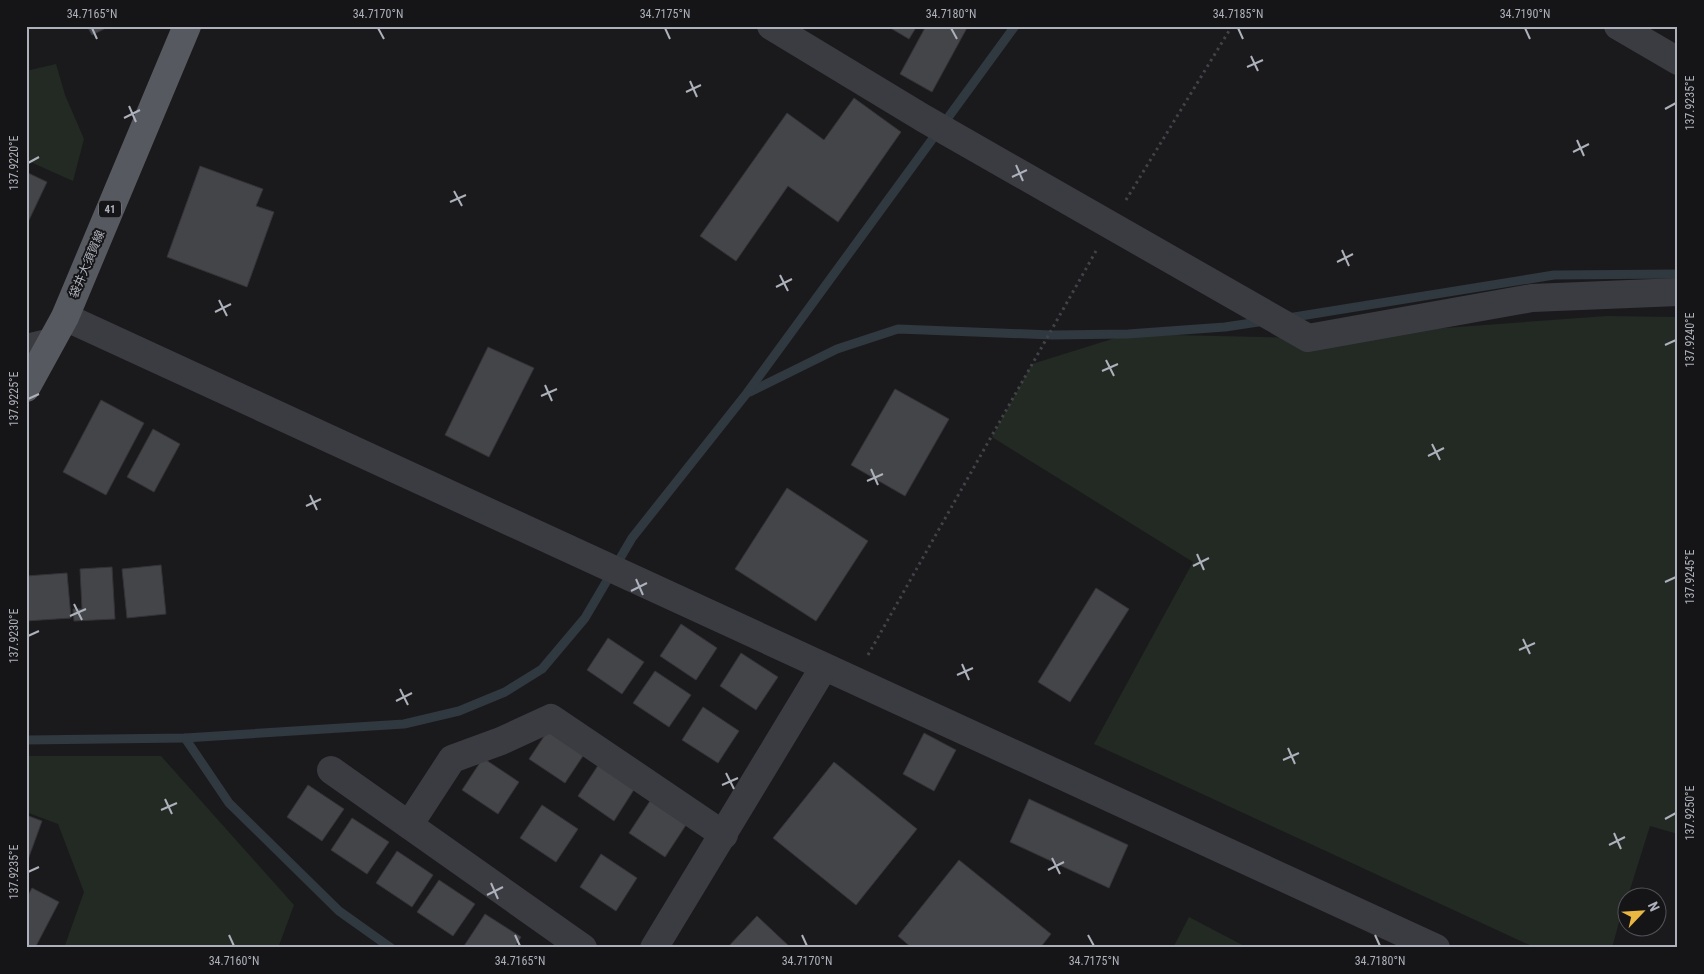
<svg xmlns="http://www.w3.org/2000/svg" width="1704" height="974" font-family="'Roboto Condensed','Noto Sans JP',sans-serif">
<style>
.green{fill:#222a23}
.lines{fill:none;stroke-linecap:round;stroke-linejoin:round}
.stream{stroke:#303840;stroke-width:9}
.building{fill:#444549;stroke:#343438}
.path{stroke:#414348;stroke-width:3;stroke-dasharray:2.5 4;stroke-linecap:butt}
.minor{stroke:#3b3c41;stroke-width:28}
.major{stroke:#575960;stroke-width:28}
.ticks{fill:none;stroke:#adb1bb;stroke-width:2}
.labels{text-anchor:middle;stroke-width:4;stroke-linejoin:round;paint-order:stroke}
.shield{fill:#151517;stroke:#7f828a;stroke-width:1}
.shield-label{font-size:11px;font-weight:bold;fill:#adb1bb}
.street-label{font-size:12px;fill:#adb1bb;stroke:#151517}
.neatline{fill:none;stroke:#adb1bb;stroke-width:2}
.ticks-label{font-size:12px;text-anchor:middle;fill:#adb1bb}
</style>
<rect width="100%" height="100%" fill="#1a1a1c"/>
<!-- green -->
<g class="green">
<path d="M56,64L65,95L84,139L73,181L26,160V71Z"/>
<path d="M1607,316L1678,317V834L1650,826L1628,896H1626L1612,948H1536L1094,744L1193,562L992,437L1032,364L1128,334L1308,338Z"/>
<path d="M26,756H161L294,905L278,948H64L84,892L58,824L26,812Z"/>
<path d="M1189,917L1248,948H1173Z"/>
</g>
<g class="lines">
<!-- stream -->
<g class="stream">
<path d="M1288,318L1554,275L1678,274"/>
<path d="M750,392L837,349L898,329L1052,335L1128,334L1225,327L1265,321"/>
<path d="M185,738L229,803L339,911L391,948"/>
<path d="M26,740L185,738L404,724L459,711L505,692L542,669L585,618L632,538L747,393L1015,26"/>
</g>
</g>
<!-- building -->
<g class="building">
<path d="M87,26H110L92,35Z"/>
<path d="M887,26H917L909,39Z"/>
<path d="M926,26H968L932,92L900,74Z"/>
<path d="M854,98L901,132L838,222L788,186L736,261L700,236L787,113L824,140Z"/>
<path d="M200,166L263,189L256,206L274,212L247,287L167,257Z"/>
<path d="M26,172L47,182L29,220L26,219Z"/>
<path d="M488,347L534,368L489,457L445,435Z"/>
<path d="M895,389L949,419L905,496L851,465Z"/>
<path d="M101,400L144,423L106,495L63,472Z"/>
<path d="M153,429L180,444L154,492L127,477Z"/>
<path d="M787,488L868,541L816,621L735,569Z"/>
<path d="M161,565L166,614L127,618L122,569Z"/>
<path d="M112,567L115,619L74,621L73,609H82L80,569Z"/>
<path d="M67,573L71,618L26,621V576Z"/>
<path d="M1096,588L1129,609L1070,702L1038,682Z"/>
<path d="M681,624L717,648L696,680L660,656Z"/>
<path d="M608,638L644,662L622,694L587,670Z"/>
<path d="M741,653L778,677L756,710L720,686Z"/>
<path d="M655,671L691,695L669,727L633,703Z"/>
<path d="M703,707L739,731L718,763L682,740Z"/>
<path d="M551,726L587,750L565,783L529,759Z"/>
<path d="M924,733L956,750L934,791L903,774Z"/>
<path d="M483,758L519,782L498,814L462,790Z"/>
<path d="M834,762L917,829L856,905L773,838Z"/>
<path d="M599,764L635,788L614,821L578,796Z"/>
<path d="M308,785L344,809L322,841L287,817Z"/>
<path d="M1029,799L1128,845L1109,888L1010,842Z"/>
<path d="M650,801L686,825L665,857L629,833Z"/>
<path d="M542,805L578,829L556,862L520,838Z"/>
<path d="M26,815L42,821L26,865Z"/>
<path d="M352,818L389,842L367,874L331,850Z"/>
<path d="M397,851L433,875L412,907L376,883Z"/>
<path d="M601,854L637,878L616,911L580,887Z"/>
<path d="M959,860L1051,934L1040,948H912L898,936Z"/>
<path d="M439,880L475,904L453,936L417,912Z"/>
<path d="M32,888L59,902L35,948H26V899Z"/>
<path d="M485,914L521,937L514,948H467L464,946Z"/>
<path d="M757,916L791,948H727Z"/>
</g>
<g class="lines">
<!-- path -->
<g class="path">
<path d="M1126,200L1232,26"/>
<path d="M868,655L1096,251"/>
</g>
<!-- minor -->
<g class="minor">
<path d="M771,26L923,118L1308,338L1532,298L1678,292"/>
<path d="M1618,26L1678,61"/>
<path d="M65,317L1436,948"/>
<path d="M26,348L51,342"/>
<path d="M331,770L583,948"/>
<path d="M409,825L452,759L501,741L551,718L724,835"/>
<path d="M654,948L824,667"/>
</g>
<!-- major -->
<path class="major" d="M26,388L65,317L187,26"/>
</g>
<!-- ticks -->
<path class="ticks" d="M92,28L97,39M378,28L384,39M665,28L670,39M951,28L957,39M1238,28L1243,39M1525,28L1530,39M1251,56L1258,71M1247,67L1263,60M690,81L697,97M686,92L701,85M129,106L136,122M1665,109L1676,103M124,118L140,110M1577,140L1584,156M1573,152L1589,144M28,163L39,157M1016,165L1023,181M1012,177L1027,170M454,191L462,206M450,202L466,195M1342,250L1349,266M1337,262L1353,254M780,275L788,291M776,287L792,279M219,300L227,316M215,312L231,304M1665,345L1676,340M1106,360L1114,376M1102,371L1118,364M545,385L552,401M541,396L557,389M28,399L39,394M1432,444L1440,460M1428,456L1444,448M871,469L878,485M867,481L883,474M310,495L317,510M306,506L321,499M1197,554L1204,570M1193,566L1209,558M636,579L643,595M1665,582L1676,577M631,591L647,583M74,604L82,620M70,616L86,609M28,636L39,631M1523,639L1530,654M1519,650L1535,643M962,664L969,680M957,675L973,668M400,689L408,705M396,701L412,693M1288,748L1295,764M1283,760L1299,753M726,773L734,789M722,785L738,778M165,799L172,814M161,810L177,803M1665,819L1676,813M1614,833L1621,849M1609,845L1625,837M1052,858L1060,874M1048,870L1064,862M28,872L39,867M491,883L498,899M487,895L503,887M229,935L234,946M515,935L520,946M802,935L807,946M1088,935L1094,946M1375,935L1380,946"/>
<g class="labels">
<!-- shield labels -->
<rect class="shield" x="99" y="200.5" width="22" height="17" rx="4"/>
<g class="shield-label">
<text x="110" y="213">41</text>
</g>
<!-- street labels -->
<g class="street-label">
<text transform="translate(87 264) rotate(-67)" y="4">袋井大須賀線</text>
</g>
</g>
<!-- border -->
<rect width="1704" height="974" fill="none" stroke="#151517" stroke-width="55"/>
<!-- north arrow -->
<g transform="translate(1642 912) rotate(65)"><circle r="24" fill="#151517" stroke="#525359"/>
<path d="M0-4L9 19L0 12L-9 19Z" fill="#ebb743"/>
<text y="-8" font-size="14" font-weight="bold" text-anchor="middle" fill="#adb1bb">N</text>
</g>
<rect x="28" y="28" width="1648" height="918" class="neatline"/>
<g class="ticks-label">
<text x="92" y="18">34.7165°N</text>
<text x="378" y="18">34.7170°N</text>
<text x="665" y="18">34.7175°N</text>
<text x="951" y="18">34.7180°N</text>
<text x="1238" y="18">34.7185°N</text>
<text x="1525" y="18">34.7190°N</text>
<text transform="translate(1690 103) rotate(-90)" y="4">137.9235°E</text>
<text transform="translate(14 163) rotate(-90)" y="4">137.9220°E</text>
<text transform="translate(1690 340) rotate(-90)" y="4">137.9240°E</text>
<text transform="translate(14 399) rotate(-90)" y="4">137.9225°E</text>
<text transform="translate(1690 577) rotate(-90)" y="4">137.9245°E</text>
<text transform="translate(14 636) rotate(-90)" y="4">137.9230°E</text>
<text transform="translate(1690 813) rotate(-90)" y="4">137.9250°E</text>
<text transform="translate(14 872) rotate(-90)" y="4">137.9235°E</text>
<text x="234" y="965">34.7160°N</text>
<text x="520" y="965">34.7165°N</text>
<text x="807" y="965">34.7170°N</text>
<text x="1094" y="965">34.7175°N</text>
<text x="1380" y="965">34.7180°N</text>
</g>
</svg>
